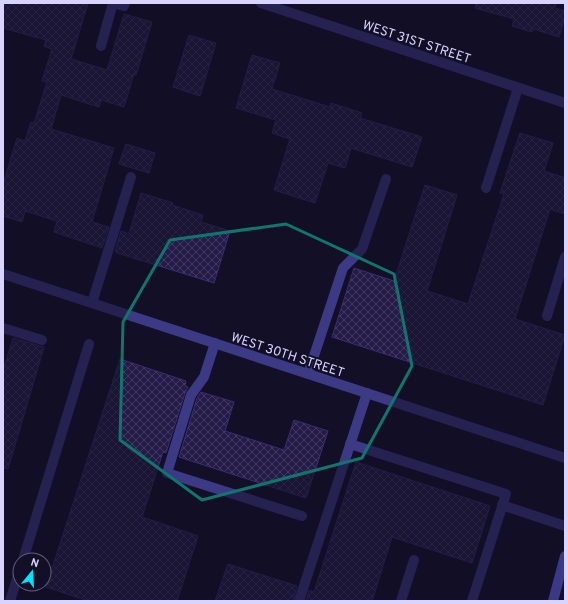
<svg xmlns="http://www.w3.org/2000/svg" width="568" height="604" font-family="Overpass,sans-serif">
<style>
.building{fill:url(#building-cross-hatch);stroke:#3b2d73}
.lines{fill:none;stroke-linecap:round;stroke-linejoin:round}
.service{stroke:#3d3a85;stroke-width:10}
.minor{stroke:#3d3a85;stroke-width:10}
.secondary{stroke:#6f6bff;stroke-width:10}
.marked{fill:none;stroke:#0f766e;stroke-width:3;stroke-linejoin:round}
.labels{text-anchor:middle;stroke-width:4;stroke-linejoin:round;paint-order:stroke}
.street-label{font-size:13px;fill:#d9d4ff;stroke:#130f26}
</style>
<defs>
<pattern id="building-cross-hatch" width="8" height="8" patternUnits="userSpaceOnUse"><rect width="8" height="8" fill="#241b47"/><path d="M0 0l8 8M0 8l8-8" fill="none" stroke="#433b63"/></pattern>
</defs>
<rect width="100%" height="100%" fill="#130f26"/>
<!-- building -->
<g class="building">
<path d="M3,3H88L71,59L107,70L124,14L152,22L136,75L134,74L124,107L101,100L99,107L61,95L51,129L114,148L92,222L109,227L102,248L54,232L57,221L25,211L22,222L3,216V184L17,138L25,141L31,122L34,123L47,82L42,81L52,49L44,46L46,40L3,28Z"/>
<path d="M476,3H556L555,8L565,11V17L559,37L533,29L532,32L512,26L514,19L475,8Z"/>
<path d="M189,35L216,43L200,96L173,87Z"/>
<path d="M252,55L280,63L272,89L330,107L331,103L362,113L360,118L422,137L412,167L351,148L345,168L328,163L315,203L274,190L290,139L272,133L276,120L236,108Z"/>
<path d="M520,133L553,143L544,171L565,178V214L550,209L515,319L565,335L543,405L332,337L354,268L394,281L425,185L457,195L427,291L468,304L504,194L500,193Z"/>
<path d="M126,144L155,153L149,173L119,164Z"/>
<path d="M141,193L173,203L172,205L203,215L201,222L230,231L214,283L117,253L115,251L121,231L129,234Z"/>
<path d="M13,338L44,347L8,469L3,468V371Z"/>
<path d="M120,359L186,381L185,386L188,387L185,393L166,453L163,452L142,517L198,536L177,601H88L46,587Z"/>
<path d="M201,392L234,402L225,431L284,450L294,420L328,431L306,498L179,457L197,398Z"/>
<path d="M356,462L490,506L472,563L392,537L372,601H306L309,590L314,592Z"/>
<path d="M228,564L297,586L293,601H215Z"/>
</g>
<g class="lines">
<!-- service -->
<g class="service">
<path d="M101,46L113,3L124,6L125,3"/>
<path d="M486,188L518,88"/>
<path d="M92,303L131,177"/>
<path d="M547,316L565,257"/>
<path d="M3,328L42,340"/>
<path d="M215,343L204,377L191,395L167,473L302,516"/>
<path d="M308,374L343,268L362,249L386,179"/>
<path d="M350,444L506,494L472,601"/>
<path d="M502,505L565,526"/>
<path d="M23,560L89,344"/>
<path d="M10,601L20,569"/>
<path d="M299,601L367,393"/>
<path d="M401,601L414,560"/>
</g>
<!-- minor -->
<g class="minor">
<path d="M261,3L565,103"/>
<path d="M3,274L565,458"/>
</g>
<!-- secondary -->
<path class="secondary" d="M553,601L565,556"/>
</g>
<!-- marked area -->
<path d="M0 0H568V604H0ZM286,224L394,274L412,366L362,458L202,500L120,440L123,322L170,240Z" fill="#130f26" fill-opacity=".55" fill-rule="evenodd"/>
<path class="marked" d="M286,224L394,274L412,366L362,458L202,500L120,440L123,322L170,240Z"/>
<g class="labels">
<!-- street labels -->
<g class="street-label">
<text transform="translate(417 41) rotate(18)" y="5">WEST 31ST STREET</text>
<text transform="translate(288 354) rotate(18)" y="5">WEST 30TH STREET</text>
</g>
</g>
<!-- border -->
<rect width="568" height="604" fill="none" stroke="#d9d4ff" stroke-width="8"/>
<!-- north arrow -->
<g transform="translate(32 572) rotate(18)"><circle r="19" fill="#130f26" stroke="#625e7d"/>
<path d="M0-3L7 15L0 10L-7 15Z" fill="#00e5ff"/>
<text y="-6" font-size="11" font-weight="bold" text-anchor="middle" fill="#d9d4ff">N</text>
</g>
</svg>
